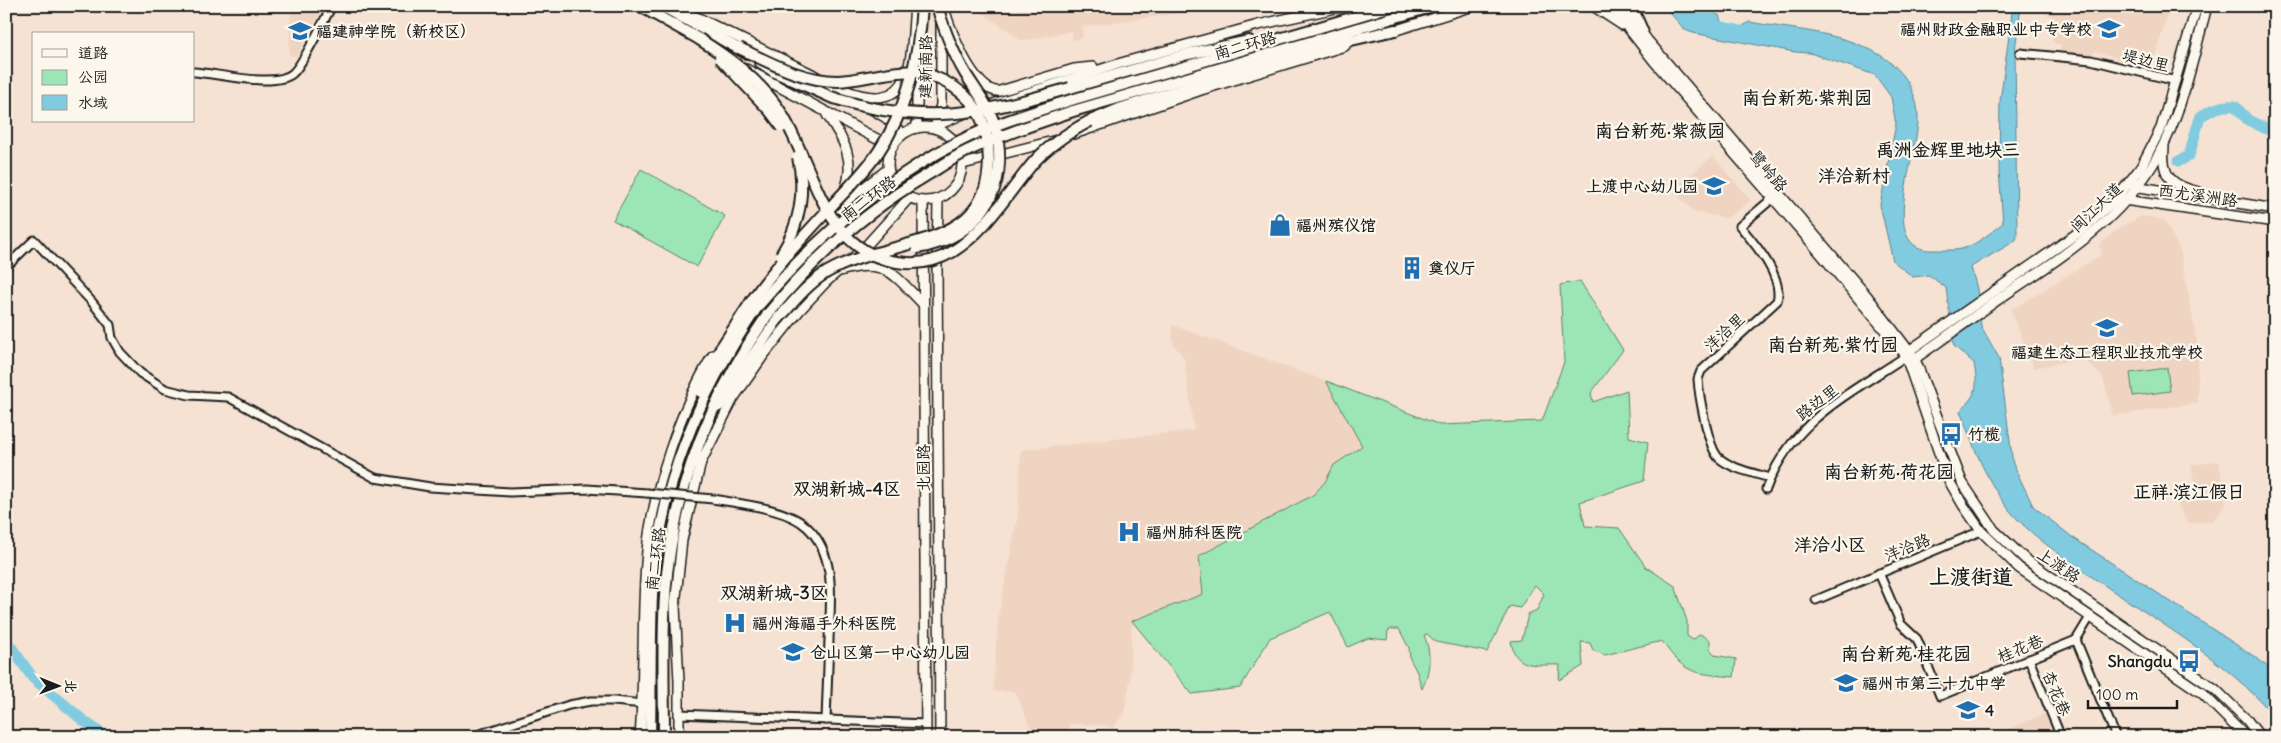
<svg xmlns="http://www.w3.org/2000/svg" width="2281" height="743" font-family="Delius,'LXGW WenKai TC',sans-serif">
<style>
.built{fill:#f0d4c2}
.green{fill:#9ce6b5;stroke:#5c8168}
.water{fill:#81cbe1;stroke:#598592}
.lines{fill:none;stroke-linecap:round;stroke-linejoin:round}
.river{stroke:#81cbe1;stroke-width:11}
.minor-casing{stroke:#1c1c1c;stroke-width:11}
.major-casing{stroke:#1c1c1c;stroke-width:12}
.highway-casing{stroke:#1c1c1c;stroke-width:14}
.minor{stroke:#fbf7ec;stroke-width:7}
.major{stroke:#fbf7ec;stroke-width:9}
.highway{stroke:#fbf7ec;stroke-width:10}
.minor-bridge-casing{stroke:#1c1c1c;stroke-width:11;stroke-linecap:butt}
.highway-bridge-casing{stroke:#1c1c1c;stroke-width:14;stroke-linecap:butt}
.minor-bridge{stroke:#fbf7ec;stroke-width:7}
.highway-bridge{stroke:#fbf7ec;stroke-width:10}
.labels{text-anchor:middle;stroke-width:4.5;stroke-linejoin:round;paint-order:stroke}
.poi-label{font-size:16px;font-weight:bold;fill:#1c1c1c;stroke:#fbf7ec;text-anchor:start}
.street-label{font-size:16px;fill:#1c1c1c;stroke:#fbf7ec}
.neighbourhood-label{font-size:18px;font-weight:bold;fill:#1c1c1c;stroke:#fbf7ec}
.district-label{font-size:21px;font-weight:bold;fill:#1c1c1c;stroke:#fbf7ec}
</style>
<rect width="100%" height="100%" fill="#f5e2d3"/>
<filter id="ink" filterUnits="userSpaceOnUse"><feTurbulence type="fractalNoise" baseFrequency=".02" numOctaves="2"/><feDisplacementMap in="SourceGraphic" scale="10" xChannelSelector="R" yChannelSelector="G"/><feConvolveMatrix kernelMatrix="1 2 1 2 8 2 1 2 1" color-interpolation-filters="sRGB"/></filter>
<g filter="url(#ink)">
<!-- built -->
<g class="built">
<path d="M291,6H324L297,56L289,55Z"/>
<path d="M972,6H1229L1082,27L1083,38L1073,40L1071,31L1023,41Z"/>
<path d="M2035,6H2170L2151,69L2095,51L2089,56L2060,51V44H2056L2052,40L2059,19L2034,10Z"/>
<path d="M1713,156L1751,201L1727,218L1694,212L1673,190Z"/>
<path d="M2142,216L2164,220L2180,250L2198,347V403L2113,416L2103,378L2083,358L2034,368L2011,310L2102,254L2099,247L2102,242L2119,228Z"/>
<path d="M1172,325L1326,381L1363,446L1334,465L1325,482L1313,495L1199,556L1204,594L1132,621L1130,680L1124,713L1113,728L1104,725L1069,724V732L1032,731L1015,692L993,691L998,618L1018,514L1021,450L1194,430L1184,358L1173,344Z"/>
<path d="M2219,461L2226,505L2212,521L2188,523L2175,501L2197,498L2191,465Z"/>
<path d="M2046,714L2055,737H1989L2045,714Z"/>
</g>
<!-- green -->
<g class="green">
<path d="M641,169L725,216L697,267L613,220Z"/>
<path d="M1580,281L1623,350L1591,393L1593,402L1627,390L1629,437L1648,442L1644,481L1580,502L1585,526L1619,528L1646,567L1675,586L1687,621V636L1693,640L1700,634L1710,640V649L1715,655L1736,659L1734,677C1694,673 1685,675 1662,641L1605,655L1593,650L1590,643L1581,642L1583,666L1559,680L1560,665C1538,664 1515,671 1511,641L1522,640L1528,614L1537,610L1544,594L1535,585L1520,608L1510,606L1487,652L1436,642L1427,634L1424,635C1432,654 1430,671 1422,689L1417,672L1410,659L1409,648L1399,629H1391L1388,631L1387,640L1368,638L1348,647L1330,612L1270,638L1240,688L1192,694L1132,621L1203,594L1199,556L1313,495L1325,482L1334,465L1362,446L1326,381L1440,425L1542,421L1564,362L1560,285Z"/>
<path d="M2167,368L2170,391L2133,396L2130,373Z"/>
</g>
<!-- water -->
<path class="water" d="M1664,6H1699L1719,15L1724,32L1733,33L1749,22C1800,31 1869,33 1903,75C1912,87 1918,102 1918,117C1920,149 1874,254 1935,250C1944,250 1956,251 1965,248C1979,243 1991,232 2003,223L1999,170L2000,101L2013,6H2021L2015,50L2017,237L2015,241L1971,267L1977,289L1981,326L1999,358L2013,464L2033,506L2072,537L2258,659L2275,673V717C2224,657 2146,615 2082,570C2057,553 2024,530 2006,506C1984,476 1973,445 1960,411C1978,392 1978,389 1974,363L1954,346L1946,288L1929,275L1913,277L1893,261L1880,205L1896,124L1891,97L1875,75L1810,53L1795,52L1693,33L1685,30Z"/>
<g class="lines">
<!-- river -->
<g class="river">
<path d="M1710,24L1750,33"/>
<path d="M2179,161L2189,156L2200,117C2212,109 2221,105 2235,106L2248,120L2275,133"/>
<path d="M6,640L33,678L85,722L107,737"/>
</g>
<defs>
<g id="minor">
<path d="M1633,6L1644,31"/>
<path d="M2020,53L2091,60L2176,81"/>
<path d="M194,72C216,73 276,89 293,73C304,63 323,21 332,6"/>
<path d="M6,267L34,240L92,302L110,325L112,338L120,352L140,373L165,389L189,395L228,397L375,478L430,487L510,492L587,489L647,493"/>
<path d="M1770,478C1754,473 1732,469 1719,458C1708,448 1699,395 1698,379L1701,371L1777,301C1784,277 1755,244 1740,226L1773,198"/>
<path d="M1766,489C1792,420 1848,395 1906,356"/>
<path d="M713,499C740,504 787,508 807,527C838,556 830,603 829,640C828,667 827,693 826,720"/>
<path d="M1879,573L1901,624L1917,639L1940,696L2076,640L2090,617"/>
<path d="M1816,600L1981,531"/>
<path d="M2076,640L2116,737"/>
<path d="M2029,659L2061,737"/>
<path d="M679,714L926,724"/>
<path d="M471,737L569,705L591,701H614L643,704"/>
</g>
<g id="major">
<path d="M674,6L812,74L885,117L903,134"/>
<path d="M944,6C948,27 975,95 1000,91L1074,69L1093,67"/>
<path d="M1593,6L1622,25"/>
<path d="M1611,6L1654,61L1811,242L1905,354L1948,479L1963,505L1981,531L2019,568L2202,693L2246,737"/>
<path d="M1622,6L1648,41L1867,296L1915,359L1962,482L1994,530L2025,559L2215,689L2247,720L2260,737"/>
<path d="M1390,32L1473,6"/>
<path d="M746,69L892,147"/>
<path d="M847,91C918,117 910,54 915,6"/>
<path d="M987,106L1121,63L1258,25L1345,6"/>
<path d="M827,115C844,139 856,161 845,190"/>
<path d="M936,120L941,105V21"/>
<circle cx="925" cy="164" r="37"/>
<path d="M933,127L963,114"/>
<path d="M917,128V66"/>
<path d="M1074,134L1201,90L1345,46"/>
<path d="M2164,147C2161,176 2171,186 2199,192"/>
<path d="M963,164L1057,140"/>
<path d="M2134,186L2275,209"/>
<path d="M938,199L937,267L940,737"/>
<path d="M2124,200L2275,222"/>
<path d="M923,202L926,737"/>
<path d="M833,211L888,169"/>
<path d="M840,271C886,257 893,274 923,304"/>
<path d="M1906,353L2082,230L2116,199L2141,167L2161,128L2197,6"/>
<path d="M1910,362C1941,341 1972,318 2003,296C2066,254 2130,215 2164,144C2184,103 2195,51 2207,6"/>
<path d="M640,737C645,675 641,613 647,551C653,490 681,407 713,355"/>
<path d="M679,737V681L675,606L682,540L701,462L733,399L763,356L799,311L826,282L864,248L909,198"/>
</g>
<g id="highway">
<path d="M640,6L699,39"/>
<path d="M662,6L746,53"/>
<path d="M760,62L775,72L831,97"/>
<path d="M1070,88L1188,54L1249,41"/>
<path d="M1071,100L1392,6"/>
<path d="M1073,111L1434,6"/>
<path d="M1090,121L1119,109L1303,51L1395,30"/>
<path d="M701,392L721,348L751,302"/>
<path d="M719,406L777,320"/>
<path d="M650,737C651,690 650,643 652,596C659,487 697,396 758,306"/>
<path d="M664,737C664,690 662,643 665,596C672,492 709,399 768,314"/>
</g>
</defs>
<!-- minor casing -->
<use href="#minor" class="minor-casing"/>
<!-- major casing -->
<use href="#major" class="major-casing"/>
<!-- highway casing -->
<use href="#highway" class="highway-casing"/>
<!-- minor -->
<use href="#minor" class="minor"/>
<!-- major -->
<use href="#major" class="major"/>
<!-- highway -->
<use href="#highway" class="highway"/>
<defs>
<path id="minor-bridge" d="M647,493L713,499"/>
<g id="highway-bridge">
<path d="M699,39C729,58 757,78 778,108C814,161 821,251 897,262C916,265 935,262 952,252C987,230 1007,194 1033,163C1049,145 1069,132 1090,121"/>
<path d="M739,48C771,63 802,81 838,81C868,80 904,64 932,76C961,87 982,106 987,138C1004,251 902,234 833,269C810,280 794,302 777,320"/>
<path d="M720,58L770,111L782,127"/>
<path d="M831,97C923,127 980,114 1070,88"/>
<path d="M917,248C979,238 1011,188 995,127C990,107 976,91 965,73C953,53 944,29 937,6"/>
<path d="M781,255C800,224 806,193 798,157"/>
<path d="M751,302C776,265 807,233 837,200C852,184 867,169 879,151C908,108 919,57 922,6"/>
<path d="M758,306C815,239 881,181 960,141C996,123 1034,112 1071,100"/>
<path d="M768,314C813,258 865,212 927,175C940,167 953,158 967,151C1001,135 1037,123 1073,111"/>
</g>
</defs>
<!-- minor-bridge casing -->
<use href="#minor-bridge" class="minor-bridge-casing"/>
<!-- highway-bridge casing -->
<use href="#highway-bridge" class="highway-bridge-casing"/>
<!-- minor-bridge -->
<use href="#minor-bridge" class="minor-bridge"/>
<!-- highway-bridge -->
<use href="#highway-bridge" class="highway-bridge"/>
</g>
</g>
<!-- icons -->
<defs>
<symbol id="school-bare" viewBox="-9 -9 18 18"><path d="M0-5L7-2L0 1L-7-2ZM-4 1L0 2.5L4 1V4Q0 6-4 4Z" fill="#1f6fb2" stroke="#fbf7ec" stroke-width="2.5" paint-order="stroke"/></symbol>
<symbol id="university-bare" viewBox="-9 -9 18 18"><path d="M0-5L7-2L0 1L-7-2ZM-4 1L0 2.5L4 1V4Q0 6-4 4Z" fill="#1f6fb2" stroke="#fbf7ec" stroke-width="2.5" paint-order="stroke"/></symbol>
<symbol id="shop-bare" viewBox="-9 -9 18 18"><path d="M-5-2.5h2.3a2.7 3.5 0 0 1 5.4 0H5L5.5 6h-11ZM-1.5-2.5h3a1.5 2.3 0 0 0-3 0Z" fill="#1f6fb2" stroke="#fbf7ec" stroke-width="2.5" paint-order="stroke"/></symbol>
<symbol id="building-bare" viewBox="-9 -9 18 18"><path d="M-4-6H4V6H1V3H-1V6H-4ZM-2.5-4.3h1.7v1.8h-1.7ZM.8-4.3h1.7v1.8H.8ZM-2.5-1h1.7V.8h-1.7ZM.8-1h1.7V.8H.8Z" fill="#1f6fb2" stroke="#fbf7ec" stroke-width="2.5" paint-order="stroke"/></symbol>
<symbol id="bus-bare" viewBox="-9 -9 18 18"><path d="M-5-6H5V4H4V6H2V4H-2V6H-4V4H-5ZM-3.5-4V0h7V-4ZM-3.5 1.2v1.5H-2V1.2ZM2 1.2v1.5H3.5V1.2Z" fill="#1f6fb2" stroke="#fbf7ec" stroke-width="2.5" paint-order="stroke"/></symbol>
<symbol id="hospital-bare" viewBox="-9 -9 18 18"><path d="M-5-5h3v3.5h4V-5h3V5h-3V1.5h-4V5h-3Z" fill="#1f6fb2" stroke="#fbf7ec" stroke-width="2.5" paint-order="stroke"/></symbol>
</defs>
<g fill-rule="evenodd">
<use href="#school-bare" x="2093" y="13" width="32" height="32"/>
<use href="#university-bare" x="284" y="15" width="32" height="32"/>
<use href="#school-bare" x="1698" y="170" width="32" height="32"/>
<use href="#shop-bare" x="1264" y="209" width="32" height="32"/>
<use href="#building-bare" x="1396" y="252" width="32" height="32"/>
<use href="#school-bare" x="2091" y="312" width="32" height="32"/>
<use href="#bus-bare" x="1935" y="418" width="32" height="32"/>
<use href="#hospital-bare" x="1113" y="516" width="32" height="32"/>
<use href="#hospital-bare" x="719" y="607" width="32" height="32"/>
<use href="#school-bare" x="777" y="636" width="32" height="32"/>
<use href="#bus-bare" x="2173" y="645" width="32" height="32"/>
<use href="#school-bare" x="1830" y="667" width="32" height="32"/>
<use href="#school-bare" x="1952" y="694" width="32" height="32"/>
</g>
<g class="labels">
<!-- poi labels -->
<g class="poi-label">
<text x="2092" y="35" text-anchor="end">福州财政金融职业中专学校</text>
<text x="316" y="37">福建神学院（新校区）</text>
<text x="1698" y="192" text-anchor="end">上渡中心幼儿园</text>
<text x="1296" y="231">福州殡仪馆</text>
<text x="1428" y="274">奠仪厅</text>
<text x="2107" y="358" text-anchor="middle">福建生态工程职业技术学校</text>
<text x="1968" y="440">竹榄</text>
<text x="1146" y="538">福州肺科医院</text>
<text x="752" y="629">福州海福手外科医院</text>
<text x="810" y="658">仓山区第一中心幼儿园</text>
<text x="2172" y="667" text-anchor="end">Shangdu</text>
<text x="1862" y="689">福州市第三十九中学</text>
<text x="1985" y="716">4</text>
</g>
<!-- street labels -->
<g class="street-label">
<text transform="translate(1245 45) rotate(-16)" y="6">南二环路</text>
<text transform="translate(2146 60) rotate(14)" y="6">堤边里</text>
<text transform="translate(925 67) rotate(-89)" y="6">建新南路</text>
<text transform="translate(1769 171) rotate(49)" y="6">鹭岭路</text>
<text transform="translate(2198 195) rotate(8)" y="6">西尤溪洲路</text>
<text transform="translate(868 198) rotate(-37)" y="6">南二环路</text>
<text transform="translate(2096 207) rotate(-43)" y="6">闽江大道</text>
<text transform="translate(1724 332) rotate(-42)" y="6">洋洽里</text>
<text transform="translate(1817 402) rotate(-37)" y="6">路边里</text>
<text transform="translate(923 468) rotate(-90)" y="6">北园路</text>
<text transform="translate(1907 547) rotate(-22)" y="6">洋洽路</text>
<text transform="translate(655 559) rotate(-83)" y="6">南二环路</text>
<text transform="translate(2059 565) rotate(34)" y="6">上渡路</text>
<text transform="translate(2020 648) rotate(-22)" y="6">桂花巷</text>
<text transform="translate(2057 693) rotate(67)" y="6">杏花巷</text>
</g>
<!-- neighbourhood labels -->
<g class="neighbourhood-label">
<text x="1807" y="104">南台新苑·紫荆园</text>
<text x="1660" y="137">南台新苑·紫薇园</text>
<text x="1948" y="156">禹洲金辉里地块三</text>
<text x="1854" y="182">洋洽新村</text>
<text x="1833" y="351">南台新苑·紫竹园</text>
<text x="1889" y="478">南台新苑·荷花园</text>
<text x="847" y="495">双湖新城-4区</text>
<text x="2189" y="498">正祥·滨江假日</text>
<text x="1830" y="551">洋洽小区</text>
<text x="774" y="599">双湖新城-3区</text>
<text x="1906" y="660">南台新苑·桂花园</text>
</g>
<!-- district labels -->
<g class="district-label">
<text x="1971" y="584">上渡街道</text>
</g>
</g>
<!-- margin -->
<rect width="2281" height="743" fill="none" stroke="#fbf7ec" stroke-width="25"/>
<rect x="12" y="12" width="2256" height="718" fill="none" stroke="#1c1c1c" stroke-width="2" filter="url(#ink)"/>
<!-- legend -->
<rect x="32" y="32" width="162" height="90" fill="#fbf7ec" stroke="#a29f99"/>
<rect x="42" y="49" width="25" height="8" fill="#fbf7ec" stroke="#a29f99"/>
<text x="78" y="58" font-size="15" fill="#1c1c1c">道路</text>
<rect x="42" y="70" width="25" height="15" fill="#9ce6b5" stroke="#a29f99"/>
<text x="78" y="82" font-size="15" fill="#1c1c1c">公园</text>
<rect x="42" y="95" width="25" height="15" fill="#81cbe1" stroke="#a29f99"/>
<text x="78" y="108" font-size="15" fill="#1c1c1c">水域</text>
<!-- north arrow -->
<g transform="translate(58 686) rotate(91)" stroke="#fbf7ec" stroke-width="4" paint-order="stroke">
<path d="M0-4L9 19L0 12L-9 19Z" fill="#1c1c1c"/>
<text y="-8" font-size="14" font-weight="bold" text-anchor="middle" fill="#1c1c1c">北</text>
</g>
<!-- scale -->
<path d="M2088 700v8h89v-8" fill="none" stroke="#1c1c1c" stroke-width="2.5"/>
<text x="2096" y="700" font-size="15" fill="#1c1c1c" stroke="#fbf7ec" stroke-width="4" paint-order="stroke">100 m</text>
</svg>
